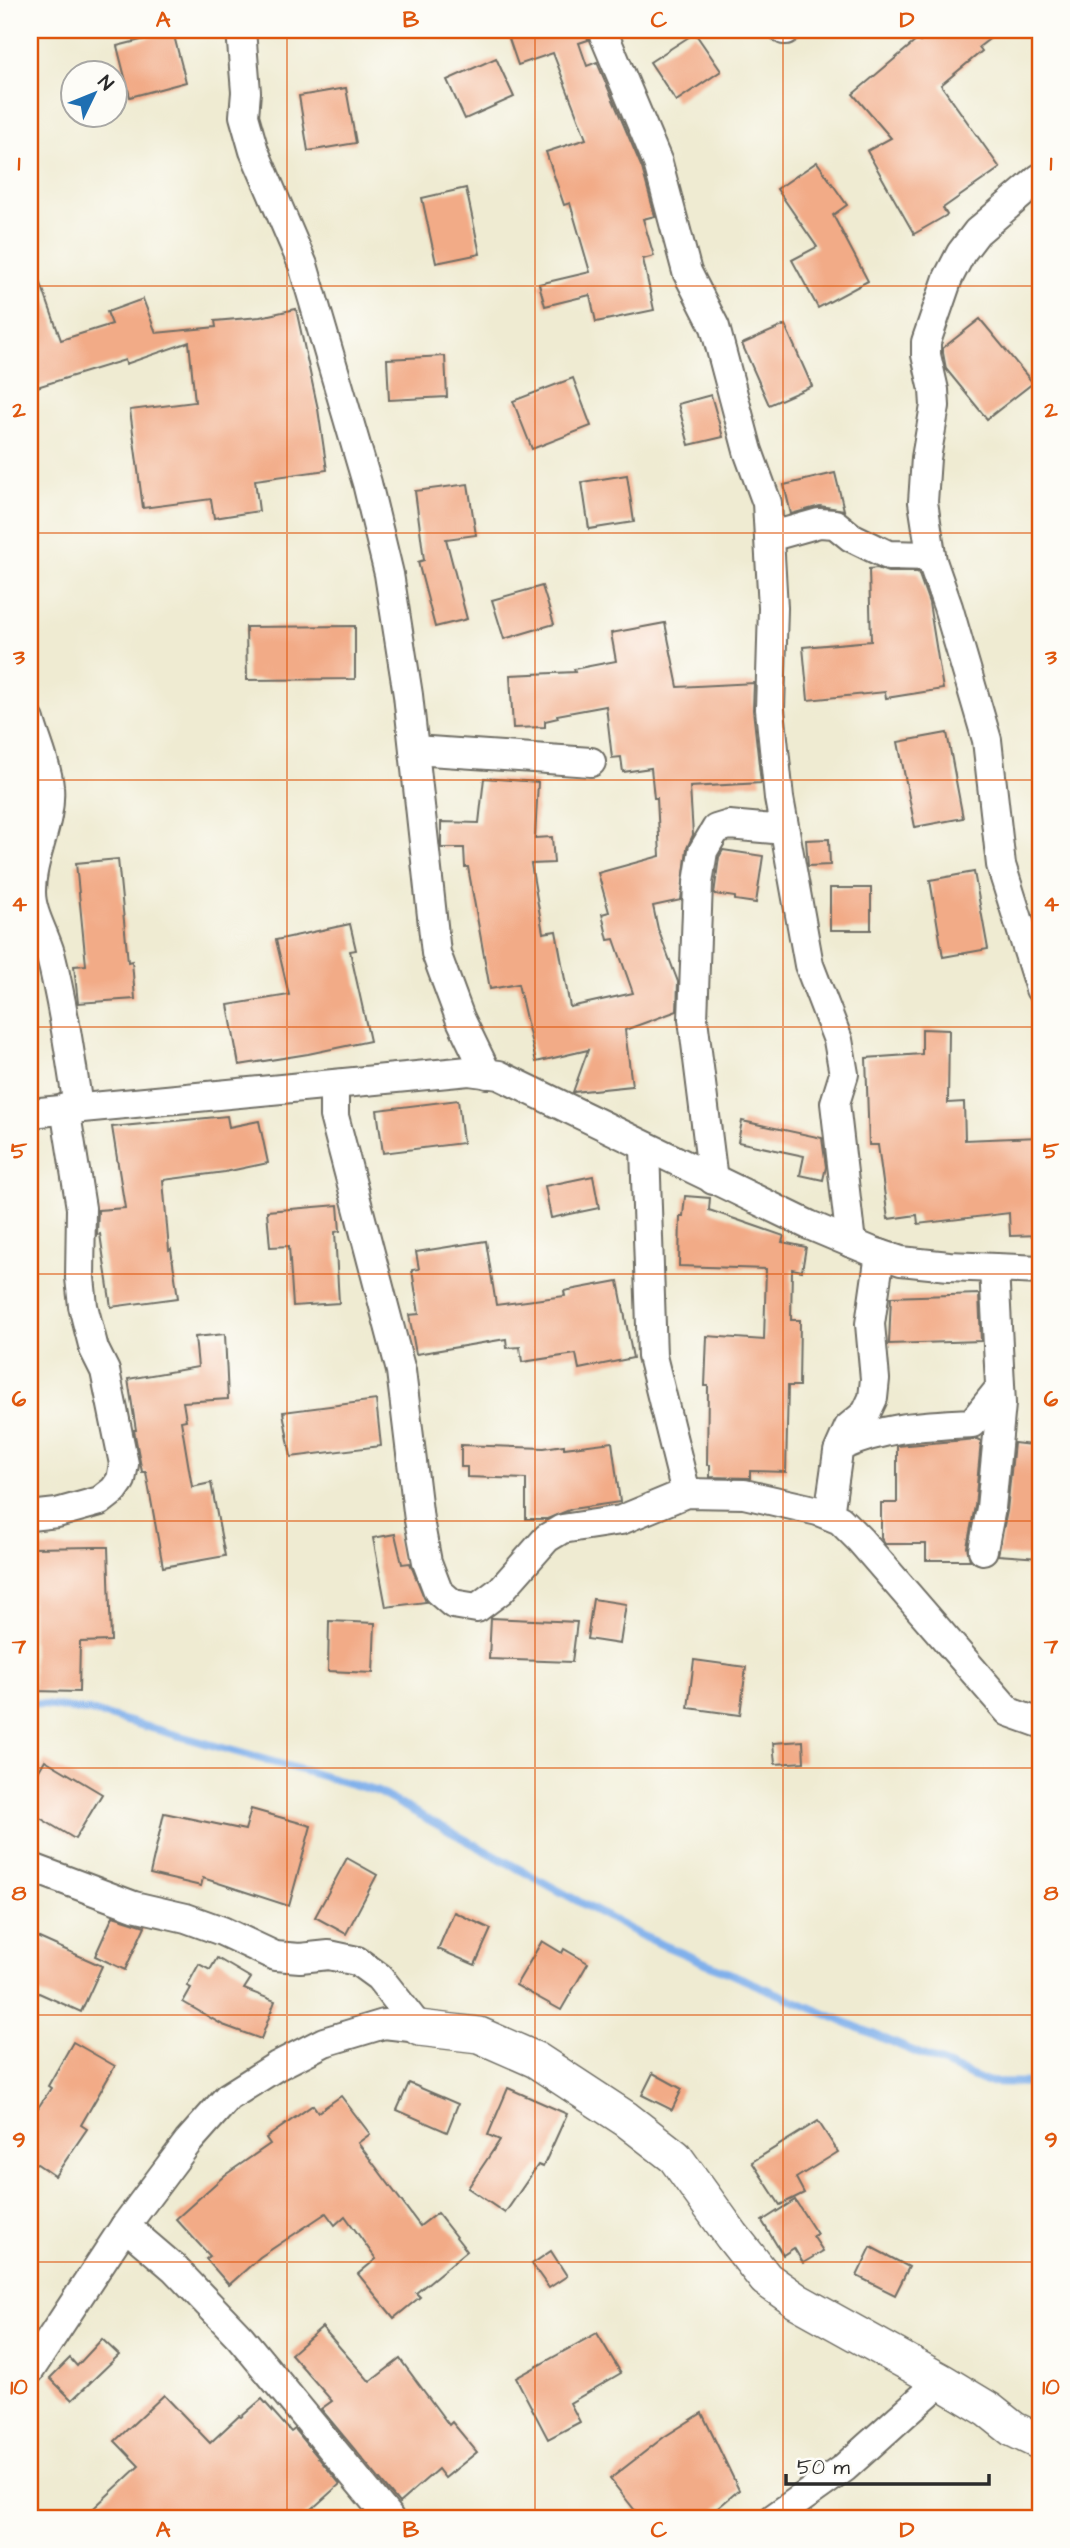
<svg xmlns="http://www.w3.org/2000/svg" width="1070" height="2548" font-family="'Architects Daughter',sans-serif">
<style>
.lines{fill:none;stroke-linecap:round;stroke-linejoin:round}
.stream{stroke:#80b0eb;stroke-width:8}
.building{fill:#f2ab87}
.minor-casing{stroke:#706e65;stroke-width:32}
.tertiary-casing{stroke:#706e65;stroke-width:38}
.minor{stroke:#fff;stroke-width:28}
.tertiary{stroke:#fff;stroke-width:35}
.grid{fill:none;stroke:#df570e;stroke-width:2;stroke-opacity:0.55}
.neatline{fill:none;stroke:#df570e;stroke-width:2.5}
.grid-label{font-size:23px;text-anchor:middle;font-weight:bold;fill:#df570e}
</style>
<rect width="100%" height="100%" fill="#fdfcf7"/>
<filter id="ink" filterUnits="userSpaceOnUse"><feTurbulence type="fractalNoise" baseFrequency=".0143" numOctaves="2"/><feDisplacementMap in="SourceGraphic" scale="14" xChannelSelector="R" yChannelSelector="G"/><feConvolveMatrix kernelMatrix="1 2 1 2 8 2 1 2 1" color-interpolation-filters="sRGB"/></filter>
<filter id="wash" filterUnits="userSpaceOnUse"><feTurbulence type="fractalNoise" baseFrequency=".00686" numOctaves="4" result="noise"/><feDisplacementMap in="SourceGraphic" scale="28" xChannelSelector="R" yChannelSelector="G"/><feGaussianBlur stdDeviation="1.57" result="paint"/><feColorMatrix in="noise" values="0 0 0 0 0 0 0 0 0 0 0 0 0 0 0 0 0 1.4 0 .05"/><feComposite in="paint" operator="in"/></filter>
<g filter="url(#wash)">
<rect width="100%" height="100%" fill="#efebd2"/>
<g class="lines">
<!-- stream -->
<path class="stream" d="M30,1703L94,1712L376,1791L642,1936L986,2082L1040,2083"/>
</g>
<g id="blocks">
<!-- building -->
<g class="building">
<path d="M506,30H586L588,40L579,43L587,66L597,62L642,168L655,216L643,219L654,256L643,259L654,310L596,322L590,295L545,306L539,284L590,272L570,203L564,205L546,152L586,139L553,53L518,65Z"/>
<path d="M935,30H1001L979,47L982,51L941,85L1000,168L943,208L947,215L914,234L867,151L891,138L853,94L917,40L920,42Z"/>
<path d="M173,32L186,82L130,97L117,46Z"/>
<path d="M695,33L721,71L676,101L650,62Z"/>
<path d="M496,58L514,97L465,119L447,80Z"/>
<path d="M346,88L356,143L308,151L299,96Z"/>
<path d="M817,162L847,205L833,215L868,281L818,308L792,260L817,247L777,189Z"/>
<path d="M466,188L480,254L436,263L422,198Z"/>
<path d="M30,261H33L61,340L112,324L107,312L143,299L156,333L216,327L215,321L260,317L296,309L318,409L327,470L255,480L259,511L214,518L211,499L143,508L130,410L195,402L189,342L126,364L125,360L37,387L30,365Z"/>
<path d="M980,319L1033,383L987,419L946,369L943,353V348Z"/>
<path d="M785,325L812,386L769,405L742,344Z"/>
<path d="M445,356L447,397L389,400L387,359Z"/>
<path d="M573,378L591,426L532,449L513,401Z"/>
<path d="M711,395L723,437L689,445L678,404Z"/>
<path d="M835,473L844,510L820,506L791,514L784,485Z"/>
<path d="M627,475L634,522L589,529L582,482Z"/>
<path d="M468,484L476,535L446,539L467,619L435,627L418,562L424,560L415,491Z"/>
<path d="M877,568L888,572H918L929,603L943,689L886,698L885,692L808,700L803,647L871,641L869,569Z"/>
<path d="M542,586L554,624L504,639L492,600Z"/>
<path d="M665,623L678,687L754,683L753,710L761,783L690,787L693,835L687,848L681,900L653,906L658,929L678,982L677,1011L625,1030L632,1086L573,1092L588,1050L536,1062L518,984L490,989L468,867H465L464,848H441V822L479,823L484,778L538,782L535,838L552,837L554,863L531,864L543,933L556,931L570,1007L633,993L614,939L608,940L602,914L609,912L598,873L660,856L657,798H654L651,768L623,772L621,757L612,758L606,706L557,715L558,718L545,721V727L513,728L510,675L575,672L574,669L616,661L611,633Z"/>
<path d="M355,626V679L247,680L246,627Z"/>
<path d="M947,733L963,818L915,827L898,742Z"/>
<path d="M829,839L830,865L808,866L806,840Z"/>
<path d="M723,850L763,856L756,903L735,900V897L714,894L719,857Z"/>
<path d="M118,859L128,962L132,961L135,999L78,1003L74,966L86,965L76,863Z"/>
<path d="M974,872L988,949L943,957L930,880Z"/>
<rect x="830" y="888" width="41" height="42"/>
<path d="M350,924L356,950L350,951L370,1041L308,1054L239,1065L228,1005L289,995L276,940Z"/>
<path d="M922,1029L949,1030L948,1103L964,1102L965,1140L1040,1137V1235L1010,1236L1009,1213L918,1224L917,1215L888,1219L878,1145H869L866,1058L922,1054Z"/>
<path d="M458,1100L463,1143L383,1153L377,1110Z"/>
<path d="M227,1116L229,1127L259,1121L268,1163L225,1172L163,1180L169,1250L171,1249L178,1298L111,1307L100,1234L97,1235L98,1210L125,1208L112,1127Z"/>
<path d="M742,1121L822,1138L826,1167L823,1180L800,1175L804,1156L738,1142Z"/>
<path d="M593,1176L599,1208L551,1218L545,1186Z"/>
<path d="M685,1196L710,1198L709,1210L784,1236L782,1242L806,1247L802,1271L792,1269L791,1320H800L799,1386H788L786,1472L750,1471V1478L710,1477V1465H707L708,1386H705L707,1336L764,1340L766,1269L679,1266L680,1216H683Z"/>
<path d="M338,1205L340,1231L335,1232L339,1303L293,1306L289,1246L270,1247L267,1211Z"/>
<path d="M486,1241L496,1305L565,1296L564,1291L618,1281L633,1358L579,1369L576,1354L522,1362L520,1347L507,1348L506,1339L416,1354L409,1315L419,1314L412,1270L419,1269L416,1252Z"/>
<path d="M979,1294L981,1341L889,1344L891,1297Z"/>
<path d="M225,1334L228,1399L183,1402L186,1420L181,1421L192,1487L211,1483L225,1556L163,1567L146,1472H142L134,1430H136L128,1379L198,1367L195,1337Z"/>
<path d="M376,1400L381,1446L291,1457L283,1412Z"/>
<path d="M977,1439L981,1441L975,1506L967,1547L970,1560H926V1544H885L881,1538V1503H897V1446Z"/>
<path d="M612,1442L620,1502L572,1509L547,1519H526V1479L467,1477V1467H461V1445L544,1448L564,1445V1448Z"/>
<path d="M1014,1443L1040,1446V1558L998,1555L1007,1511Z"/>
<path d="M395,1534L402,1564L410,1563L426,1602L386,1607L373,1538Z"/>
<path d="M96,1547H108L111,1641L80,1642L79,1692L34,1691L30,1548Z"/>
<path d="M593,1599L626,1604L620,1644L587,1639Z"/>
<path d="M491,1618L577,1622L572,1662L489,1659Z"/>
<path d="M329,1621L375,1623L373,1673L328,1671Z"/>
<path d="M694,1660L746,1667L740,1715L688,1708Z"/>
<path d="M803,1741L804,1762L775,1764L773,1743Z"/>
<path d="M45,1760L102,1794L75,1839L30,1812V1786Z"/>
<path d="M251,1809L311,1826L289,1906L203,1878L201,1886L150,1874L164,1813L245,1830Z"/>
<path d="M347,1858L377,1875L346,1934L315,1917Z"/>
<path d="M454,1912L491,1929L475,1965L438,1949Z"/>
<path d="M113,1916L145,1926L125,1970L95,1956Z"/>
<path d="M37,1937L102,1966L81,2012L30,1989V1952Z"/>
<path d="M542,1941L562,1953L564,1949L588,1963L561,2010L516,1985Z"/>
<path d="M217,1958L251,1978L244,1989L275,2001L261,2039L223,2025L183,2002L191,1988L187,1986L199,1964L210,1970Z"/>
<path d="M73,2042L115,2066L81,2125L87,2129L55,2176L30,2159V2120L51,2088L48,2086Z"/>
<path d="M653,2073L682,2089L672,2110L642,2095Z"/>
<path d="M409,2083L458,2104L447,2132L397,2110Z"/>
<path d="M508,2088L567,2114L543,2167L538,2165L505,2213L468,2188L500,2140L488,2135Z"/>
<path d="M341,2096L370,2134L358,2143L420,2226L437,2213L467,2251L416,2293L420,2297L394,2318L358,2274L376,2259L345,2216L335,2225L326,2213L260,2257L229,2285L206,2259L210,2256L176,2219L225,2175L270,2144L266,2138L313,2105L318,2112Z"/>
<path d="M818,2121L838,2152L796,2178L804,2193L780,2205L752,2162Z"/>
<path d="M795,2200L817,2234L813,2236L823,2251L803,2263L794,2248L783,2255L762,2221Z"/>
<path d="M871,2247L909,2267L895,2295L857,2276Z"/>
<path d="M551,2251L567,2276L549,2288L532,2264Z"/>
<path d="M322,2327L370,2382L400,2359L449,2425L452,2422L477,2452L445,2478L438,2469L399,2503L321,2409L332,2401L291,2354Z"/>
<path d="M597,2333L621,2373L570,2403L580,2422L548,2439L516,2378Z"/>
<path d="M102,2339L119,2355L72,2400L50,2378L70,2358L77,2366Z"/>
<path d="M164,2395L210,2443L239,2416L241,2417L262,2399L291,2432L295,2429L340,2484L302,2518H83L139,2466L115,2441Z"/>
<path d="M702,2413L739,2490L706,2518H641L610,2479L664,2437Z"/>
</g>
</g>
</g>
<g filter="url(#ink)">
<use href="#blocks" fill-opacity="0" stroke="#706e65" stroke-width="2"/>
<g class="lines">
<defs>
<g id="minor">
<path d="M241,30L246,92L244,116L254,151L303,265L367,483L389,574L408,695L436,953L460,1018L487,1074"/>
<path d="M602,30L658,163L687,272L715,327L748,451L767,503L773,608L770,709L779,798L809,965L838,1040L844,1074L835,1103L851,1243"/>
<path d="M784,30H786"/>
<path d="M1040,178L977,232L961,253L948,278L926,342V355L934,390L935,406L926,458L923,502L932,561L948,607L987,740L1001,865L1040,989"/>
<path d="M769,537L819,523L835,524L851,537L888,555L931,556"/>
<path d="M30,720C35,739 48,768 49,787C52,823 31,856 31,892C31,913 44,933 50,953C63,1004 70,1055 78,1107"/>
<path d="M414,750L591,762"/>
<path d="M334,1085V1116L401,1371L419,1520L427,1562L438,1591L453,1604L477,1608L501,1590L547,1538L562,1529L621,1520L686,1493L744,1494L818,1511L840,1520L860,1540L1009,1712L1040,1723"/>
<path d="M30,1113L469,1071L499,1075L809,1225L871,1251L901,1261L949,1266L1040,1270"/>
<path d="M645,1148L652,1356L686,1493"/>
<path d="M713,1180L693,1019L698,883L703,851L716,829L729,825L784,830"/>
<path d="M841,1446C888,1426 922,1426 972,1423L1000,1388"/>
<path d="M829,1515L838,1452L849,1427L866,1413L873,1398L875,1379L870,1324L880,1254"/>
<path d="M30,1516L57,1513L100,1501L114,1490L121,1480L124,1464L105,1371L94,1349L83,1306L80,1278L81,1208L65,1108"/>
<path d="M983,1550L991,1508L1001,1404L994,1268"/>
<path d="M30,1867L134,1906L186,1918L222,1931L275,1956L300,1958L329,1955L357,1961L379,1977L419,2028"/>
<path d="M125,2226L174,2268L240,2337L389,2518"/>
<path d="M30,2370L125,2226L188,2142L228,2097L277,2066L324,2042L384,2024L419,2028"/>
<path d="M774,2518L844,2468L941,2381"/>
</g>
<path id="tertiary" d="M419,2028L479,2035L536,2060L626,2119L675,2157L732,2236L766,2279L797,2301L941,2381L989,2410L1013,2429L1040,2442"/>
</defs>
<!-- minor casing -->
<use href="#minor" class="minor-casing"/>
<!-- tertiary casing -->
<use href="#tertiary" class="tertiary-casing"/>
<!-- minor -->
<use href="#minor" class="minor"/>
<!-- tertiary -->
<use href="#tertiary" class="tertiary"/>
</g>
</g>
<!-- grid -->
<path class="grid" d="M287,30V2518M535,30V2518M783,30V2518M30,286H1040M30,533H1040M30,780H1040M30,1027H1040M30,1274H1040M30,1521H1040M30,1768H1040M30,2015H1040M30,2262H1040"/>
<!-- margin -->
<rect width="1070" height="2548" fill="none" stroke="#fdfcf7" stroke-width="77"/>
<!-- north arrow -->
<g transform="translate(94 94) rotate(47)"><circle r="33" fill="#fdfcf7" stroke="#a9a8a5" stroke-width="2"/>
<path d="M0-5L12 26L0 18L-12 26Z" fill="#1f6fb2"/>
<text y="-10" font-size="19" font-weight="bold" text-anchor="middle" fill="#2b2b2b">N</text>
</g>
<!-- scale -->
<path d="M786 2474v10h203v-10" fill="none" stroke="#2b2b2b" stroke-width="3.5"/>
<text x="797" y="2474" font-size="21" fill="#2b2b2b" stroke="#fdfcf7" stroke-width="5" paint-order="stroke">50 m</text>
<rect x="38" y="38" width="994" height="2472" class="neatline"/>
<g class="grid-label">
<text x="163" y="27">A</text>
<text x="411" y="27">B</text>
<text x="659" y="27">C</text>
<text x="907" y="27">D</text>
<text x="19" y="170">1</text>
<text x="1051" y="170">1</text>
<text x="19" y="417">2</text>
<text x="1051" y="417">2</text>
<text x="19" y="664">3</text>
<text x="1051" y="664">3</text>
<text x="19" y="911">4</text>
<text x="1051" y="911">4</text>
<text x="19" y="1158">5</text>
<text x="1051" y="1158">5</text>
<text x="19" y="1406">6</text>
<text x="1051" y="1406">6</text>
<text x="19" y="1653">7</text>
<text x="1051" y="1653">7</text>
<text x="19" y="1900">8</text>
<text x="1051" y="1900">8</text>
<text x="19" y="2147">9</text>
<text x="1051" y="2147">9</text>
<text x="19" y="2394">10</text>
<text x="1051" y="2394">10</text>
<text x="163" y="2537">A</text>
<text x="411" y="2537">B</text>
<text x="659" y="2537">C</text>
<text x="907" y="2537">D</text>
</g>
</svg>
